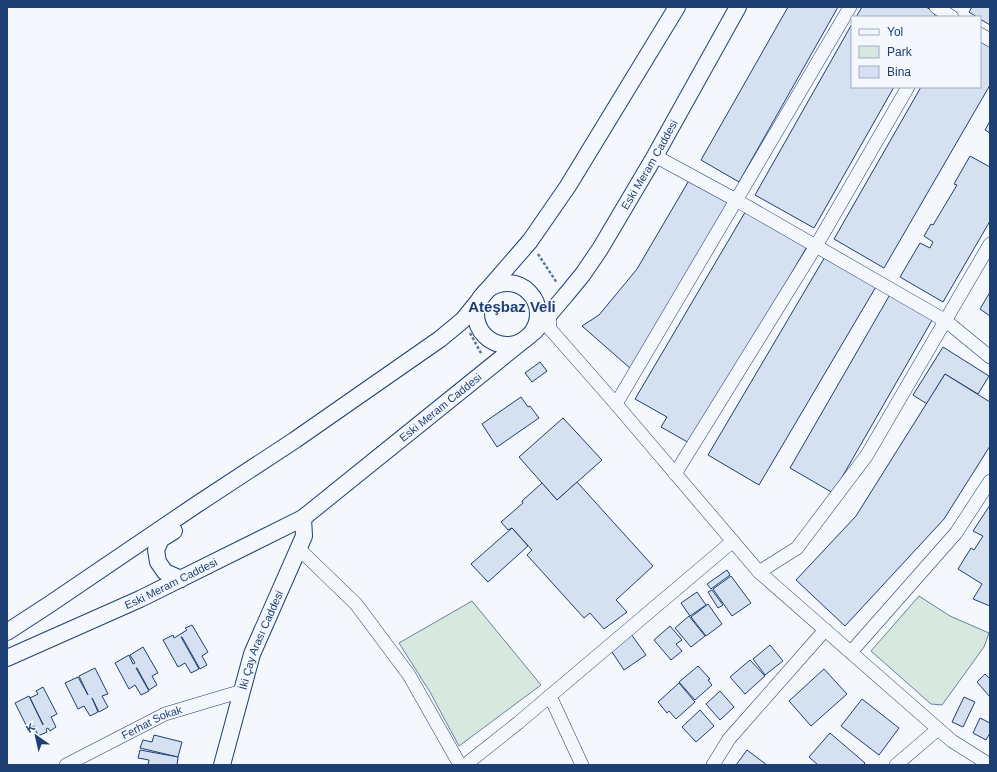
<svg xmlns="http://www.w3.org/2000/svg" width="997" height="772" font-family="Helvetica,sans-serif">
<style>
.green{fill:#d7e8df;stroke:#687fa3}
.building{fill:#d5e0f0;stroke:#1d3f73}
.lines{fill:none;stroke-linecap:round;stroke-linejoin:round}
.minor-casing{stroke:#1d3f73;stroke-width:14}
.tertiary-casing{stroke:#1d3f73;stroke-width:18}
.path{stroke:#5e769c;stroke-width:2.5;stroke-dasharray:3 2;stroke-linecap:butt}
.minor{stroke:#f4f7fb;stroke-width:13}
.tertiary{stroke:#f4f7fb;stroke-width:16}
.labels{text-anchor:middle;stroke-width:3;stroke-linejoin:round;paint-order:stroke}
.street-label{font-size:11px;fill:#1d3f73;stroke:#f4f7fb}
.district-label{font-size:15px;font-weight:bold;fill:#1d3f73;stroke:#f4f7fb}
</style>
<rect width="100%" height="100%" fill="#f4f7fb"/>
<!-- green -->
<g class="green">
<path d="M919,596L950,616L989,633L984,647L942,705L931,704L871,651Z"/>
<path d="M472,601L541,685L459,746L430,692L399,643Z"/>
</g>
<!-- building -->
<g class="building">
<path d="M788,7H838L739,182L701,160Z"/>
<path d="M862,7H926L936,13L934,17H856Z"/>
<path d="M972,7H990V25L980,19V17H977L969,12Z"/>
<path d="M852,24V87H894L814,228L755,195Z"/>
<path d="M980,37L990,43V85L884,268L834,239L921,87H980Z"/>
<path d="M990,121V133L985,130Z"/>
<path d="M970,156L990,167V221L943,302L900,277L920,243L930,248L933,242L924,236L931,224L933,225L957,185L954,184Z"/>
<path d="M691,177L730,200L631,369L582,326L599,315L637,269Z"/>
<path d="M747,209L808,245L691,444L661,427L667,417L635,399Z"/>
<path d="M826,255L877,285L759,485L708,455Z"/>
<path d="M892,291L935,315L833,493L790,468Z"/>
<path d="M990,292V316L980,309Z"/>
<path d="M943,347L989,376L978,394L945,374L927,404L913,395Z"/>
<path d="M540,362L547,371L532,382L525,373Z"/>
<path d="M945,374L990,402V446L944,519L845,626L796,580L856,516Z"/>
<path d="M521,397L528,407L530,406L539,418L497,447L482,424Z"/>
<path d="M563,418L602,460L557,500L519,457Z"/>
<path d="M577,482L653,566L616,600L627,612L604,629L590,613L584,618L527,555L532,550L512,528L508,530L501,522L523,503L522,501L542,483L557,500Z"/>
<path d="M990,505V606L973,599L982,584L958,569L971,548L974,550L983,536L973,531Z"/>
<path d="M512,528L528,546L488,582L471,564Z"/>
<path d="M727,570L730,575L711,589L707,584Z"/>
<path d="M731,576L751,603L732,616L713,589Z"/>
<path d="M712,590L723,605L718,608L708,592Z"/>
<path d="M697,592L706,605L690,616L681,603Z"/>
<path d="M708,604L722,624L706,636L691,617Z"/>
<path d="M689,616L705,636L691,647L675,628Z"/>
<path d="M192,625L208,652L202,656L207,665L200,669L182,637H181L199,669L191,673L185,663L178,667L163,640L173,635L174,638L187,630L185,628Z"/>
<path d="M670,626L682,640L676,644L682,651L671,660L654,640Z"/>
<path d="M631,634L646,655L624,670L610,649Z"/>
<path d="M770,645L783,661L765,675L753,659Z"/>
<path d="M143,647L158,673L152,676L157,685L149,690L137,668H136L149,691L141,695L135,685L129,689L115,663L129,655L133,664L135,663L130,655Z"/>
<path d="M750,660L765,676L745,694L730,677Z"/>
<path d="M698,666L710,679L708,680L712,685L695,700L679,682Z"/>
<path d="M95,668L108,694L102,696L108,707L99,712L92,698L98,712L90,716L84,706L78,709L65,683L78,677L88,695L79,676Z"/>
<path d="M824,669L847,694L811,726L789,701Z"/>
<path d="M985,674L990,679V697L977,682Z"/>
<path d="M679,683L695,702L676,719L669,711L667,713L658,702Z"/>
<path d="M43,687L57,714L51,717L56,727L50,731L48,728L46,729L47,732L38,736L34,726L28,729L15,703L29,696L43,725V724L30,698L38,694L36,691Z"/>
<path d="M720,691L734,707L720,720L706,704Z"/>
<path d="M964,697L975,702L963,727L952,722Z"/>
<path d="M862,699L899,728L879,755L841,726Z"/>
<path d="M700,710L714,726L696,742L682,727Z"/>
<path d="M980,718L990,723V733L986,740L973,733Z"/>
<path d="M830,733L865,763L863,765H818L809,757Z"/>
<path d="M154,735L182,742L178,757L140,748L143,740L152,742Z"/>
<path d="M140,750L178,757L177,765H148L149,760L138,758Z"/>
<path d="M747,750L767,765H736Z"/>
</g>
<g class="lines">
<defs>
<g id="minor">
<path d="M936,7L952,17"/>
<path d="M980,34L990,40"/>
<path d="M655,156L736,200L946,321L990,357"/>
<path d="M549,315L550,329L616,404L759,572L952,741L990,765"/>
<path d="M616,404L850,7"/>
<path d="M675,474L816,246L908,87"/>
<path d="M298,548L356,604L409,675L460,765"/>
<path d="M759,572L797,548L867,455L990,244"/>
<path d="M851,652L956,533L990,481"/>
<path d="M550,696L582,765"/>
<path id="s1" d="M66,765L165,714L242,691"/>
<path d="M465,765L518,723L733,541"/>
<path d="M713,765L729,739L825,630"/>
<path d="M896,765L938,729"/>
</g>
<g id="tertiary">
<circle cx="507" cy="314" r="31"/>
<path d="M174,531L161,539L156,550L158,562L165,572L181,579"/>
<path d="M7,632L50,604L196,505L295,440L440,339L463,320L484,294L530,241L568,186L677,7"/>
<path id="s2" d="M7,658L140,599L303,518L535,331L565,296L583,274L600,249L655,156L738,7"/>
<path id="s3" d="M222,765L252,654L304,536L303,518"/>
</g>
</defs>
<!-- minor casing -->
<use href="#minor" class="minor-casing"/>
<!-- tertiary casing -->
<use href="#tertiary" class="tertiary-casing"/>
<!-- path -->
<g class="path">
<path d="M538,254L557,283"/>
<path d="M470,333L482,355"/>
</g>
<!-- minor -->
<use href="#minor" class="minor"/>
<!-- tertiary -->
<use href="#tertiary" class="tertiary"/>
</g>
<g class="labels">
<!-- street labels -->
<g class="street-label">
<text dy="4" stroke="none"><textPath href="#s2" startOffset="828">Eski Meram Caddesi</textPath></text>
<text dy="4" stroke="none"><textPath href="#s2" startOffset="504">Eski Meram Caddesi</textPath></text>
<text dy="4" stroke="none"><textPath href="#s2" startOffset="180">Eski Meram Caddesi</textPath></text>
<text dy="4" stroke="none"><textPath href="#s3" startOffset="131">İki Çay Arası Caddesi</textPath></text>
<text dy="4" stroke="none"><textPath href="#s1" startOffset="96">Ferhat Sokak</textPath></text>
</g>
<!-- district labels -->
<g class="district-label">
<text x="512" y="312">Ateşbaz Veli</text>
</g>
</g>
<!-- border -->
<rect width="997" height="772" fill="none" stroke="#1d3f73" stroke-width="16"/>
<!-- legend -->
<rect x="851" y="16" width="130" height="72" fill="#f4f7fb" stroke="#9eadc5"/>
<rect x="859" y="29" width="20" height="6" fill="#f4f7fb" stroke="#9eadc5"/>
<text x="887" y="36" font-size="12" fill="#1d3f73">Yol</text>
<rect x="859" y="46" width="20" height="12" fill="#d7e8df" stroke="#9eadc5"/>
<text x="887" y="56" font-size="12" fill="#1d3f73">Park</text>
<rect x="859" y="66" width="20" height="12" fill="#d5e0f0" stroke="#9eadc5"/>
<text x="887" y="76" font-size="12" fill="#1d3f73">Bina</text>
<!-- north arrow -->
<g transform="translate(36 736) rotate(326)" stroke="#f4f7fb" stroke-width="3" paint-order="stroke">
<path d="M0-3L7 15L0 10L-7 15Z" fill="#1d3f73"/>
<text y="-6" font-size="11" font-weight="bold" text-anchor="middle" fill="#1d3f73">K</text>
</g>
</svg>
